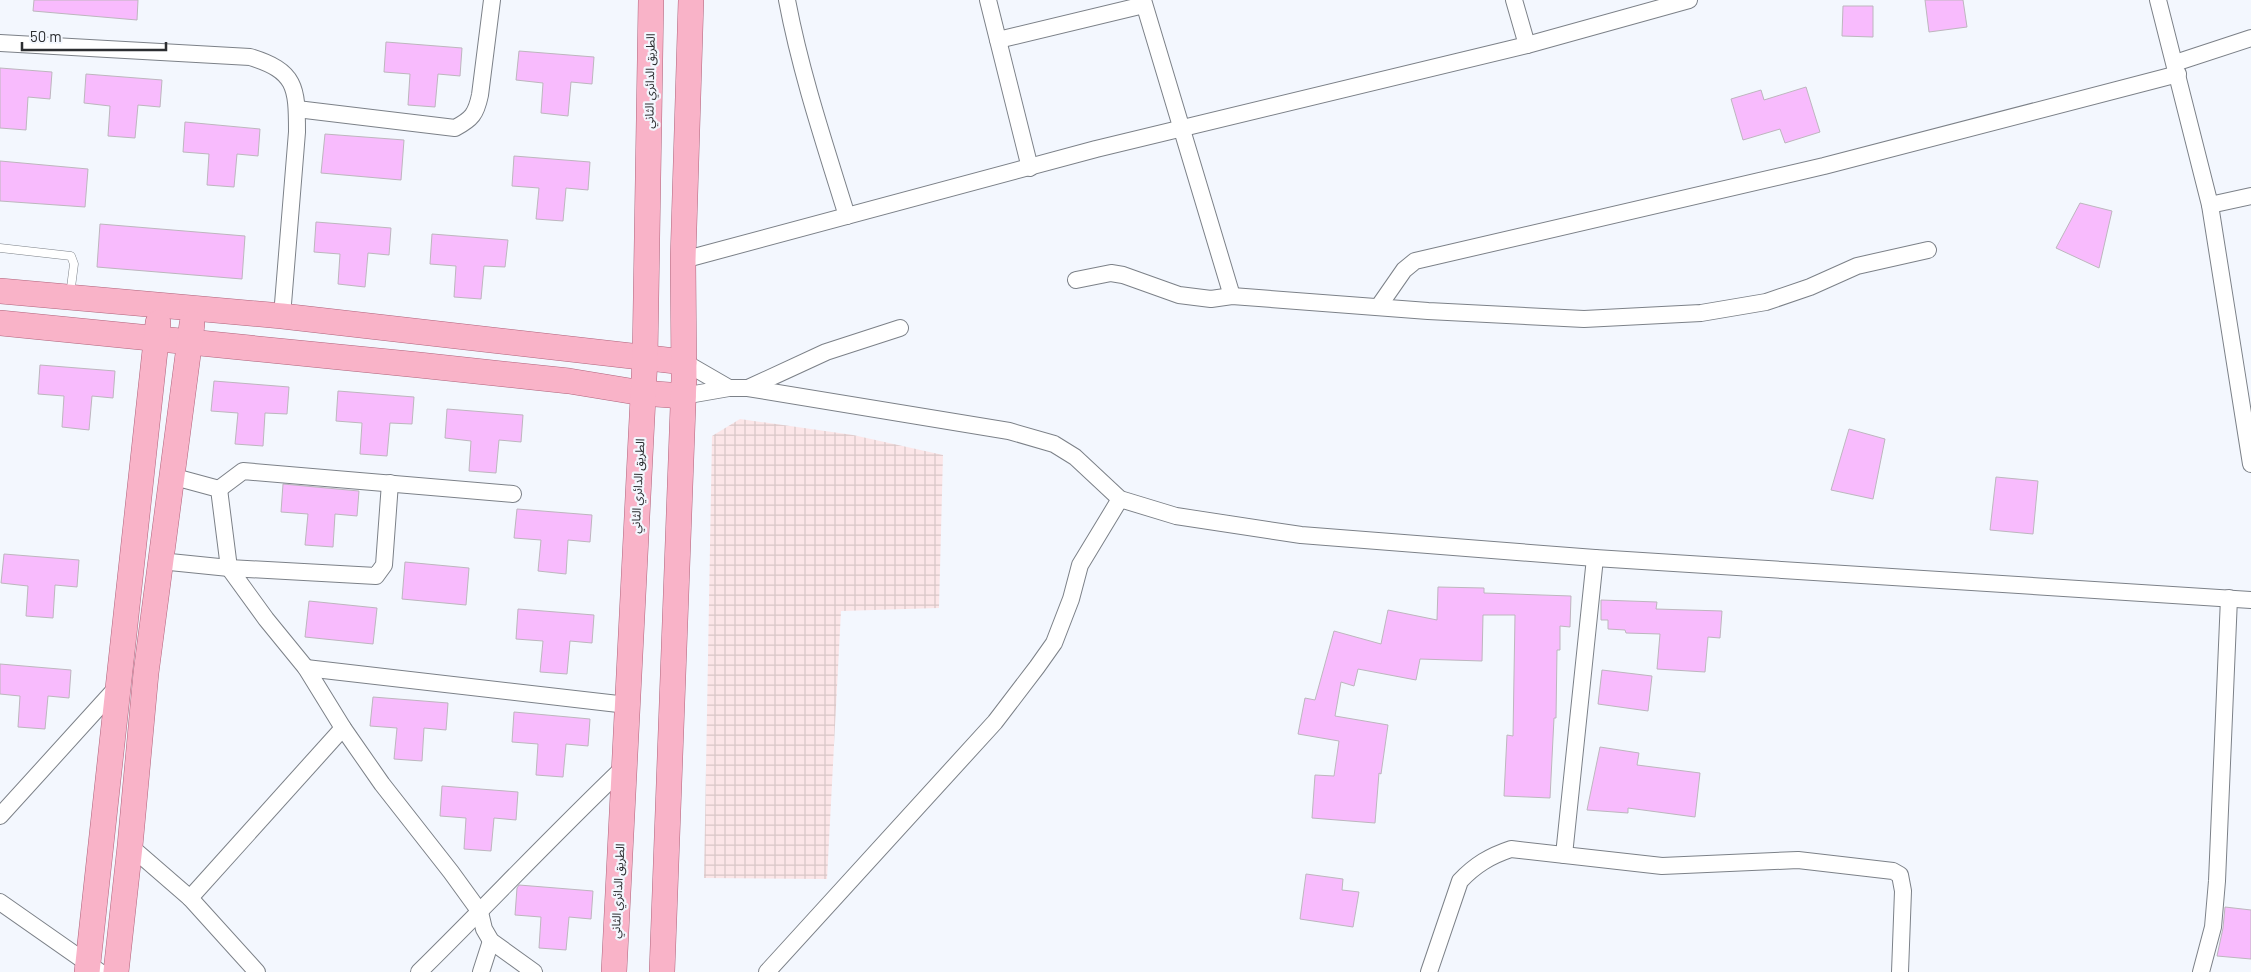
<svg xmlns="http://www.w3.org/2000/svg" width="2251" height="972" font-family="Barlow,'Noto Sans Arabic',sans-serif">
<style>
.industrial{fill:url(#industrial-grid)}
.building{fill:#f8bbfd;stroke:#bdb6be}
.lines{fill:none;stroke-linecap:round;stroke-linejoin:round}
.lane-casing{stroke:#7c8188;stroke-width:9}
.street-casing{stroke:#7c8188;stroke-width:18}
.primary-casing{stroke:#af647c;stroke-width:26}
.lane{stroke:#fff;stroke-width:8}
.street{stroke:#fff;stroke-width:16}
.primary{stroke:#f9b3c8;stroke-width:25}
.labels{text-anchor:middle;stroke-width:4.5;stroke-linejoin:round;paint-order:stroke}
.street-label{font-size:12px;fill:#2c2e31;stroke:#f3f7fe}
</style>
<defs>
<pattern id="industrial-grid" width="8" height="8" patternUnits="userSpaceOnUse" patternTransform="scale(1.25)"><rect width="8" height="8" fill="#fce6e8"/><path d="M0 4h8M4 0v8" fill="none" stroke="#d8c6c7"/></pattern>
</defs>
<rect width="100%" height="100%" fill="#f3f7fe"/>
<!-- industrial -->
<path class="industrial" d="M740,419L853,435L943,455L939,608L841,611L827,879L704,878L712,436Z"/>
<!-- building -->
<g class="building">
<path d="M34,0H138L137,20L33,11Z"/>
<path d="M1925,0H1963L1967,27L1929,32Z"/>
<path d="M1843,6H1873V37L1842,36Z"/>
<path d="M386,42L462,48L460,76L438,74L435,107L408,105L410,74L384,72Z"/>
<path d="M519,51L594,57L592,84L571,82L568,116L541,113L543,83L516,80Z"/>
<path d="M0,68L52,72L50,99L28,97L26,130L0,128Z"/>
<path d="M86,74L162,80L160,107L138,105L135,138L108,136L110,106L84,103Z"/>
<path d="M1806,87L1820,132L1785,143L1780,129L1743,140L1731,99L1761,90L1764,100Z"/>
<path d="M185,122L260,129L258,156L237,154L234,187L207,185L209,154L183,152Z"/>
<path d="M325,134L404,140L401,180L321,173Z"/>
<path d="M514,156L590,162L588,190L566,188L563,221L536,219L539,188L512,186Z"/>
<path d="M0,161L88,169L85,207L0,201Z"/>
<path d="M2080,203L2112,211L2099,268L2056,248Z"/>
<path d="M316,222L391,228L389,255L368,253L365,287L338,284L340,254L314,252Z"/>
<path d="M100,224L245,236L242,279L97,267Z"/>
<path d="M432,234L508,240L505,267L484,266L481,299L454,297L456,266L430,264Z"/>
<path d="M40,365L115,371L113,398L92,396L89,430L62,427L64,396L38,394Z"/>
<path d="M214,381L289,387L287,414L265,413L263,446L235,444L238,413L211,411Z"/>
<path d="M338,391L414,397L412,424L390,423L387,456L360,454L362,423L336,421Z"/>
<path d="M447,409L523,415L521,442L499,440L496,473L469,471L471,441L445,438Z"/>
<path d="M1849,429L1885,439L1873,499L1831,490Z"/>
<path d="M1996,477L2038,481L2033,534L1990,530Z"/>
<path d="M283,484L359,491L357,516L335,514L333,547L305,545L308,514L281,512Z"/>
<path d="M517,509L592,515L590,542L568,540L566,574L538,571L541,540L514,538Z"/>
<path d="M4,554L79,560L77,587L55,585L53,618L26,616L28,586L1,583Z"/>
<path d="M405,562L469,568L466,605L402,599Z"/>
<path d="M1438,587L1484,588V593L1571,596L1570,627L1560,626V650H1557L1556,718H1554L1550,798L1504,796L1507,735L1513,736L1515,615H1483L1482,661L1420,659L1416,680L1358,669L1354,686L1341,682L1335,716L1388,725L1381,774L1379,773L1375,823L1312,818L1315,775L1334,776L1339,741L1298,734L1305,698L1315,700L1334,631L1381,644L1388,610L1437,620Z"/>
<path d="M1601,600L1657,602L1656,609L1722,611L1720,638L1708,637L1705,672L1657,669L1660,634L1626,633L1625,630L1608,629V620H1601Z"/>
<path d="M309,601L377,608L373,644L305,637Z"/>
<path d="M518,609L594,615L592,643L570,641L567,674L540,672L543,641L516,639Z"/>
<path d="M0,664L71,670L69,698L48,696L45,729L18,727L20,696L0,694Z"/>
<path d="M1602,670L1652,676L1648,711L1598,704Z"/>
<path d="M373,697L448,703L446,730L424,728L422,761L394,759L397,728L370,726Z"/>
<path d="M514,712L590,719L588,746L566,744L563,777L536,775L538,744L512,742Z"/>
<path d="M1600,747L1639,753L1637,765L1700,773L1695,817L1628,808V813L1587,810Z"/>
<path d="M442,786L518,792L516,820L494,818L491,851L464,849L466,818L440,816Z"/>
<path d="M1306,874L1343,879L1342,890L1359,892L1353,927L1300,919Z"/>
<path d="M519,885L593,891L591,919L569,917L566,950L539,948L541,917L515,915L517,888Z"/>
<path d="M2225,907L2251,910V959L2217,956L2223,928Z"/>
</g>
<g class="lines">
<defs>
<path id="lane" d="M0,248L71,256L74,264L70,295"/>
<g id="street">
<path d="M787,0C801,74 825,145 847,216"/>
<path d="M988,0L1030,168"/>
<path d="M1143,0L1232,296"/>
<path d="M1514,0L1527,45"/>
<path d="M2158,0L2210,205L2251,464"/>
<path d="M998,40L1144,5"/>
<path d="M0,43L250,57C296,71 297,87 297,132L282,316"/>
<path d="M2175,63L2251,38"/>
<path d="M297,109L455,128C472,119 476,114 480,95L492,0"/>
<path d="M2210,205L2251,196"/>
<path d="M683,260L1096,149L1527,45L1689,0"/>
<path d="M1076,280L1111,273L1123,275L1179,295L1211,299L1232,296L1428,311L1584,319L1701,313L1766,302L1810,287L1857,266L1928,250"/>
<path d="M1379,306L1404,270L1415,261L1824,166L2178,74"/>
<path d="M684,362L729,388"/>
<path d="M748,388L826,352L900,328"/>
<path d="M683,396L729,388H748L1009,431L1054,444L1075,457L1120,499L1176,516L1301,535L1595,558L2251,600"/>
<path d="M171,476L219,489L229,568L266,619L306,668L343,728L382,784L451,872L480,912L484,929L491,941L534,972"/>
<path d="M219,489L243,471L513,494"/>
<path d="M160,561L229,568L376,576L384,565L390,483"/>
<path d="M306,668L627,705"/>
<path d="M0,816L117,687"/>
<path d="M130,846L190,898L257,972"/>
<path d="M1564,855L1595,558"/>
<path d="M190,898L343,728"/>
<path d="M0,902L100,972"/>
<path d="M419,972C488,904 554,834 624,767"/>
<path d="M481,972L491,941"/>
<path d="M767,972L995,722L1037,667L1054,643L1071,599L1080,565L1120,499"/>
<path d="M1429,972L1460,881C1475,865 1490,856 1511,849L1662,866L1798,860L1893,871L1900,875L1903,891L1900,972"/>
<path d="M2201,972L2213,927L2217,881L2229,598"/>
</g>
<g id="primary">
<path d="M0,291L282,316L684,362"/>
<path d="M0,323L419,365L569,381L642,393L683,396"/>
<path d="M87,972L158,323"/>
<path d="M116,972L130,846L146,673L192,324"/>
<path d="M614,972L645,358L651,0"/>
<path d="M662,972L684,379L683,260L691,0"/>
</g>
</defs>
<!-- lane casing -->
<use href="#lane" class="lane-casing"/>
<!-- street casing -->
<use href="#street" class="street-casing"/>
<!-- primary casing -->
<use href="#primary" class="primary-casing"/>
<!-- lane -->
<use href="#lane" class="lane"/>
<!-- street -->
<use href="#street" class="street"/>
<!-- primary -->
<use href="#primary" class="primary"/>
</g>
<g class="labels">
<!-- street labels -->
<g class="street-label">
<text transform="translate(650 81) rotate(-89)" y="4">الطريق الدائري الثاني</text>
<text transform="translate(638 486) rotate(-87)" y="4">الطريق الدائري الثاني</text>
<text transform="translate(618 891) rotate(-87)" y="4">الطريق الدائري الثاني</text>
</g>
</g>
<!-- scale -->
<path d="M22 42v8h144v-8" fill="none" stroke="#2c2e31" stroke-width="2.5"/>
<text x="30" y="42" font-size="15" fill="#2c2e31" stroke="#f3f7fe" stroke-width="4" paint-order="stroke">50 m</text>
</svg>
